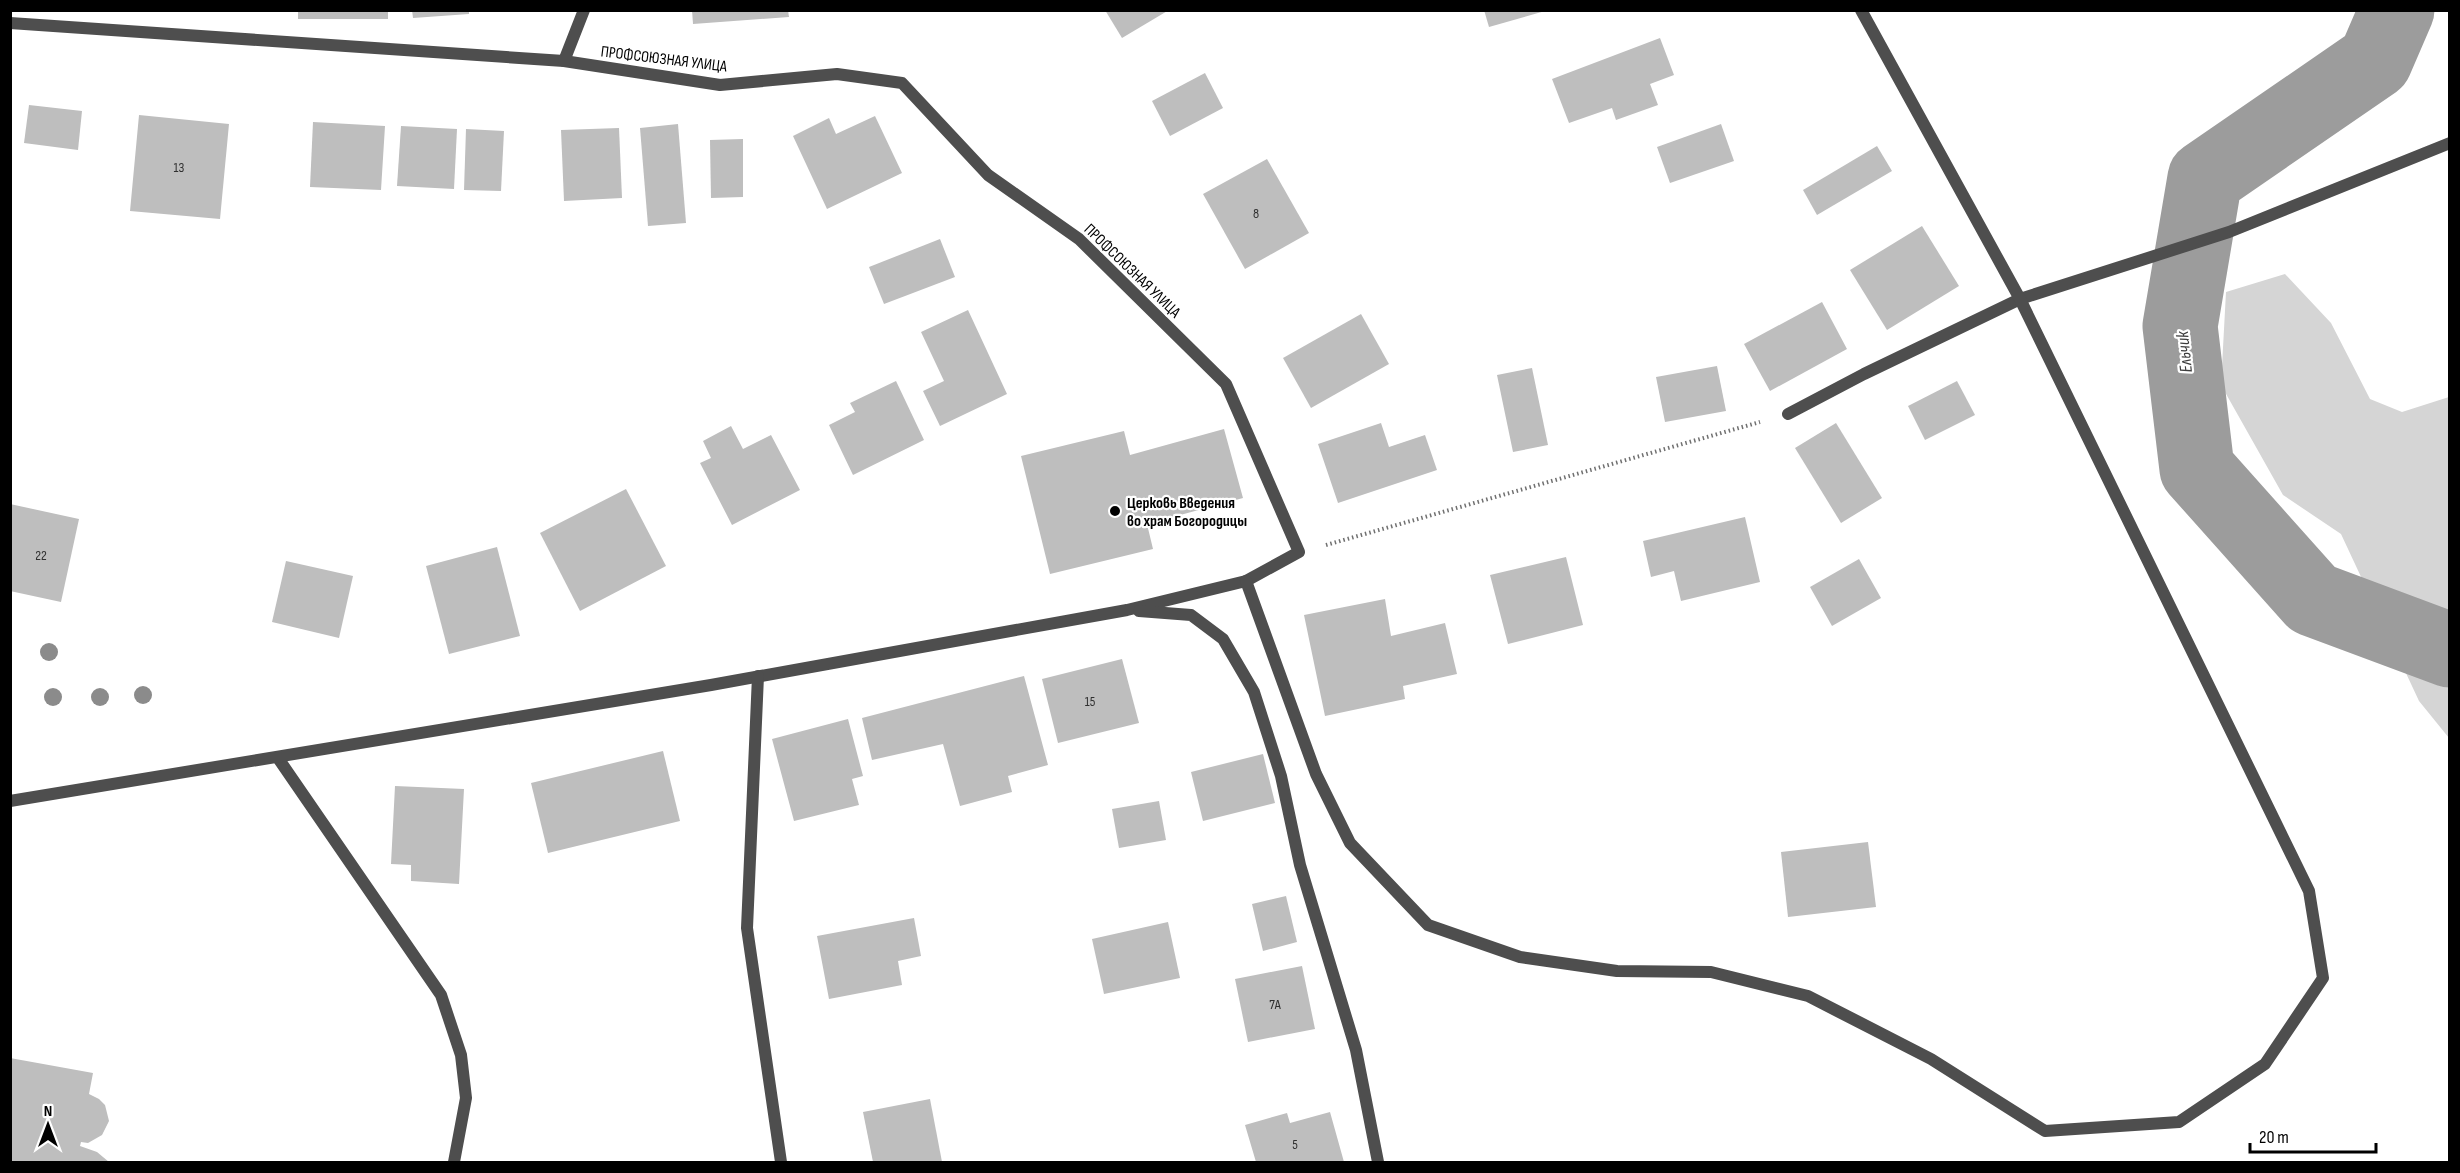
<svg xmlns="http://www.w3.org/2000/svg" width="2460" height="1173" font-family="'Sofia Sans Condensed',sans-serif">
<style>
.green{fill:#d5d5d5}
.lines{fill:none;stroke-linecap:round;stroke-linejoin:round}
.river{stroke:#9c9c9c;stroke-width:75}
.building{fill:#bebebe}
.path{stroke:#707070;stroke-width:4;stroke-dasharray:1.5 3;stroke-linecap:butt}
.service{stroke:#4e4e4e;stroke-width:12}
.minor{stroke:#4e4e4e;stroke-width:12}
.tree{fill:#8b8b8b}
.poi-dot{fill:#000;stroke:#fff;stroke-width:2}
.labels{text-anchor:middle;stroke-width:4.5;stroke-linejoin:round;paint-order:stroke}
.number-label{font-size:14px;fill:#303030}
.street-label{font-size:16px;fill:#000;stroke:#fff}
.poi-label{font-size:16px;font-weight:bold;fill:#000;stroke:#fff;text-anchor:start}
.water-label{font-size:18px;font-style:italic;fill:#3d3d3d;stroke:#fff}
</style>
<rect width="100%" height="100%" fill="#fff"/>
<!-- green -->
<path class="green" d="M2285,274L2331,323L2370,399L2402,412L2449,397V738L2419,701L2341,534L2283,495L2221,385L2226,292Z"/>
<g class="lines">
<!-- river -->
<path class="river" d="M2397,10L2375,61L2205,178L2180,326L2197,469L2313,599L2450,650"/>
</g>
<!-- building -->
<g class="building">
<rect x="298" y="10" width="90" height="9"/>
<path d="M412,10H469V14L413,18Z"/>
<path d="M692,10H788L789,17L693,24Z"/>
<path d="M1105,10H1169L1122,38Z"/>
<path d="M1484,10H1545V11L1489,27Z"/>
<path d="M1660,38L1674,75L1650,84L1658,105L1616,120L1612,108L1569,123L1552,79Z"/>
<path d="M1205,73L1223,108L1170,136L1152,101Z"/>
<path d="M29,105L82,111L78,150L24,143Z"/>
<path d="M139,115L229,124L220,219L130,211Z"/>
<path d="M875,116L902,173L827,209L793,136L829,118L836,134Z"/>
<path d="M313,122L385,126L381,190L310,187Z"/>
<path d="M678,124L686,223L648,226L640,128Z"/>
<path d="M1721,124L1734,161L1670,183L1657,147Z"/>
<path d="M401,126L457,129L454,189L397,186Z"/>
<path d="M619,128L622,198L564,201L561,130Z"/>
<path d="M466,129L504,131L501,191L464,190Z"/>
<path d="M743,139V197L711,198L710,140Z"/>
<path d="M1877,146L1892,171L1817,215L1803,190Z"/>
<path d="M1267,159L1309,233L1245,269L1203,194Z"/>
<path d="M1922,226L1959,286L1887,330L1850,270Z"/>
<path d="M940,239L955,277L884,304L869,267Z"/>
<path d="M1822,302L1847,349L1770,391L1744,344Z"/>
<path d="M968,310L1007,394L940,426L923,391L944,381L921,332Z"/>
<path d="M1361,314L1389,364L1311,408L1283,358Z"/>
<path d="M1717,366L1726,411L1665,422L1656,377Z"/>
<path d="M1532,368L1548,445L1513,452L1497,375Z"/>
<path d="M896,381L924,440L853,475L829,425L855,412L850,403Z"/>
<path d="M1957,381L1975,415L1925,440L1908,406Z"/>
<path d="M1381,423L1389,447L1425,435L1437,470L1338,503L1318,444Z"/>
<path d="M1836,423L1882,498L1841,523L1795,448Z"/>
<path d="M731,426L743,449L771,435L800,490L732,525L700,463L711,458L703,441Z"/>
<path d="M1224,429L1243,498L1147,524L1153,549L1050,574L1021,456L1124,431L1130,455Z"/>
<path d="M626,489L666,566L580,611L540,533Z"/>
<path d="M10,504L79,519L61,602L10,591Z"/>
<path d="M1745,517L1760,582L1681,601L1674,571L1651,577L1643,541Z"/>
<path d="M497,547L520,636L449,654L426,566Z"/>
<path d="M1566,557L1583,625L1508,644L1490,575Z"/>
<path d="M1859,559L1881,598L1832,626L1810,587Z"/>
<path d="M286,561L353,576L339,638L272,622Z"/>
<path d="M1385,599L1391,636L1445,623L1457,674L1403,686L1405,699L1325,716L1304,615Z"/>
<path d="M1122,659L1139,723L1058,743L1042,679Z"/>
<path d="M1024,676L1048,765L1008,776L1012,792L960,806L943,744L872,760L862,718Z"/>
<path d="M848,719L863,776L852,779L859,805L794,821L772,739Z"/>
<path d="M663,751L680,821L548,853L531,783Z"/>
<path d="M1263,754L1275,803L1203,821L1191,772Z"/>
<path d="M395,786L464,789L459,884L411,881V865L391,864Z"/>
<path d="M1159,801L1166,840L1119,848L1112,809Z"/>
<path d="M1868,842L1876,907L1788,917L1781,852Z"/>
<path d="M1286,896L1297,942L1263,951L1252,904Z"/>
<path d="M914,918L921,956L898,961L902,985L829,999L817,936Z"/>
<path d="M1168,922L1180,978L1104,994L1092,939Z"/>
<path d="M1302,966L1315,1029L1248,1042L1235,979Z"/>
<path d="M10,1058L93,1073L89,1094L99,1099L105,1105L109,1121L102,1135L88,1143L81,1142L80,1146L97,1152L109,1162H10Z"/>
<path d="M930,1099L942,1162H873L863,1112Z"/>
<path d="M1330,1112L1344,1162H1256L1245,1125L1287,1113L1290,1123Z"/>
</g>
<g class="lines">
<!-- path -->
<path class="path" d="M1326,545L1760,422"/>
<!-- service -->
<path class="service" d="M278,758L441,995L461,1055L466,1098L454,1162"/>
<!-- minor -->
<g class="minor">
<path d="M10,23L564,61L720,85L837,74L902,83L988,175L1079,239L1226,384L1299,552L1246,581L1127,610L711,685L10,801"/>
<path d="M564,61L584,10"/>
<path d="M1788,414L1864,374L2020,299L2229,232L2450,143"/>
<path d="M1246,581L1316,774L1350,843L1428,925L1520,957L1617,971L1711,972L1808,996L1931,1059L2045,1131L2179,1122L2265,1064L2323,978L2309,891L2020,299L1861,10"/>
<path d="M1139,611L1191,615L1223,639L1254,692L1281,776L1300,865L1356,1050L1378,1162"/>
<path d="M758,676L747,928L781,1162"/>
</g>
</g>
<!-- trees -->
<g class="tree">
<circle cx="49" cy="652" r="9"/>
<circle cx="143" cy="695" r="9"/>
<circle cx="53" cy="697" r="9"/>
<circle cx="100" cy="697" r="9"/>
</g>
<!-- markers -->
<circle class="poi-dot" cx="1115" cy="511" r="6"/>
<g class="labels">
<!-- number labels -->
<g class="number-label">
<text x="179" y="172">13</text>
<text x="1256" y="218">8</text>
<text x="41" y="560">22</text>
<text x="1090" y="706">15</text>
<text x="1275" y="1009">7А</text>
<text x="1295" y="1149">5</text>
</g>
<!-- street labels -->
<g class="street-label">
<text transform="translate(664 58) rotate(7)" y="6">ПРОФСОЮЗНАЯ УЛИЦА</text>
<text transform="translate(1133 270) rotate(44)" y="6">ПРОФСОЮЗНАЯ УЛИЦА</text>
</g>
<!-- poi labels -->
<g class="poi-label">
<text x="1127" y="508">Церковь Введения<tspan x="1127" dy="18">во храм Богородицы</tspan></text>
</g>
<!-- water labels -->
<g class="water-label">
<text transform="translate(2184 352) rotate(-96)" y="6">Ельчик</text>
</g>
</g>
<!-- border -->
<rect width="2460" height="1173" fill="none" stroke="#000000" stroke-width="24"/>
<!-- north arrow -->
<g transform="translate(48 1125)" stroke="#ffffff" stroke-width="4.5" paint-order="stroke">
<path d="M0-4.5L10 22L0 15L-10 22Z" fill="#000000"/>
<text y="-9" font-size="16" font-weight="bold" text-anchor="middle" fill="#000000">N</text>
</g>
<!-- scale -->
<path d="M2250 1143v9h126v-9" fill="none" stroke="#000000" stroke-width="3"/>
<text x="2259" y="1143" font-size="18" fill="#000000" stroke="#ffffff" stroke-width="4.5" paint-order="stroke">20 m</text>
</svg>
